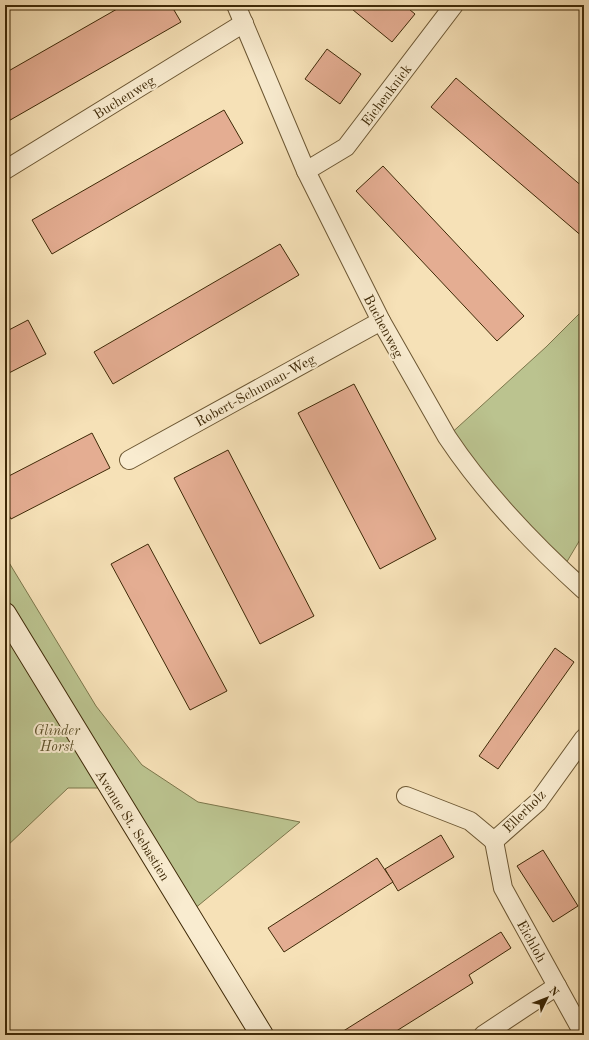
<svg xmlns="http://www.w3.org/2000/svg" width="589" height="1040" font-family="'Old Standard TT',serif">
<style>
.green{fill:#bbc38f;stroke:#7c764b}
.building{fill:#e4ad92;stroke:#3e2907}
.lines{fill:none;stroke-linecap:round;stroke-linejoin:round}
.street-casing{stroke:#6c5733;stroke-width:20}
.secondary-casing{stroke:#3e2907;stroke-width:24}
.street{stroke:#f9ecd0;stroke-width:18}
.secondary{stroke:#f9ecd0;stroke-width:22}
.labels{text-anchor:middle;stroke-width:4;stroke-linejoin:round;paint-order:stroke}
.street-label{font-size:14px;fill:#3e2907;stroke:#f9ecd0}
.park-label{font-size:14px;font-style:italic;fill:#5d5029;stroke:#f9ecd0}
</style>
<rect width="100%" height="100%" fill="#f6e1b7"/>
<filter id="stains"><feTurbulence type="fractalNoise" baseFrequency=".005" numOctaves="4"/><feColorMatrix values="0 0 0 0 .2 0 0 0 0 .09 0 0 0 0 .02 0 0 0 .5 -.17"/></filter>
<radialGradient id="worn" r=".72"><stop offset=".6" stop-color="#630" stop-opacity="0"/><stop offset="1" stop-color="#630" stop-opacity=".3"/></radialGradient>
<!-- green -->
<g class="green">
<path d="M584,309V533L562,570L447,437L546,347Z"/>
<path d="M5,556L96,706L142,765L198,802L300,822L188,914L108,788H68L5,848Z"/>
</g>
<!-- building -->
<g class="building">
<path d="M124,5H171L181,22L5,123V73Z"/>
<path d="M347,5H404L415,14L392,42Z"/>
<path d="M327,49L361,74L340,104L305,79Z"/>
<path d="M456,78L584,188V238L431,107Z"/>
<path d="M224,110L243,143L52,254L32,220Z"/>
<path d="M383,166L524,316L497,341L356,191Z"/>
<path d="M280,244L299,275L113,384L94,352Z"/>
<path d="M28,320L46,354L5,375V332Z"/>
<path d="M354,384L436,539L380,569L298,413Z"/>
<path d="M92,433L110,468L11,519L5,508V478Z"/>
<path d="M228,450L314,616L260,644L174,478Z"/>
<path d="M148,544L227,691L190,710L111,564Z"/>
<path d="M555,648L574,662L498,769L479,756Z"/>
<path d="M441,835L454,857L398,891L385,869Z"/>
<path d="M543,850L578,906L553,922L517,866Z"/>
<path d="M377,858L393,882L284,952L268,928Z"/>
<path d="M501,932L511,948L469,975L473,983L390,1035H337Z"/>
</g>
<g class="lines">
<defs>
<g id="street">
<path d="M236,5L306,171L381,321L447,437C485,494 533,544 584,590"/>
<path d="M5,170L244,23"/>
<path d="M306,171L346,147L454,5"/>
<path d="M129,460L381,321"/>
<path d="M406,796L470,821L494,841L538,802L584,738"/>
<path d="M494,841L503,888L584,1035"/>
<path d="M483,1035L557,986"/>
</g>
<path id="secondary" d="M5,614L262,1035"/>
</defs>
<!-- street casing -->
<use href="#street" class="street-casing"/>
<!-- secondary casing -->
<use href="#secondary" class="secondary-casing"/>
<!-- street -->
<use href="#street" class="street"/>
<!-- secondary -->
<use href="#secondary" class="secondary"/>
</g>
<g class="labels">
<!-- street labels -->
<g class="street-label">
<text transform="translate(386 95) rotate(-53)" y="5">Eichenknick</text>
<text transform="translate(124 97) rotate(-32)" y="5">Buchenweg</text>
<text transform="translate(384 326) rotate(62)" y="5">Buchenweg</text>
<text transform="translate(255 390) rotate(-29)" y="5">Robert-Schuman-Weg</text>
<text transform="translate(524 811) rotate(-45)" y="5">Ellerholz</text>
<text transform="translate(133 825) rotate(58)" y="5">Avenue St. Sebastien</text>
<text transform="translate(532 941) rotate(61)" y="5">Eichloh</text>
</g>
<!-- park labels -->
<g class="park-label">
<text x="57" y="735">Glinder<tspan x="57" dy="16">Horst</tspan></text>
</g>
</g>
<!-- margin -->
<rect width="589" height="1040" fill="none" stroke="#f6e1b7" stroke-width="20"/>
<rect x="6" y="6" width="577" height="1028" fill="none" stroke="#3e2907" stroke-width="2"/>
<rect x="10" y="10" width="569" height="1020" fill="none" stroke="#3e2907"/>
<!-- north arrow -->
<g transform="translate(547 998) rotate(47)" stroke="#f9ecd0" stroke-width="3" paint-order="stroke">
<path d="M0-3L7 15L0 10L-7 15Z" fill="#3e2907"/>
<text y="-6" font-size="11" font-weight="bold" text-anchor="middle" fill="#3e2907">N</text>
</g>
<rect width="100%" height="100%" filter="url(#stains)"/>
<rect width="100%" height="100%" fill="url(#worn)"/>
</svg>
